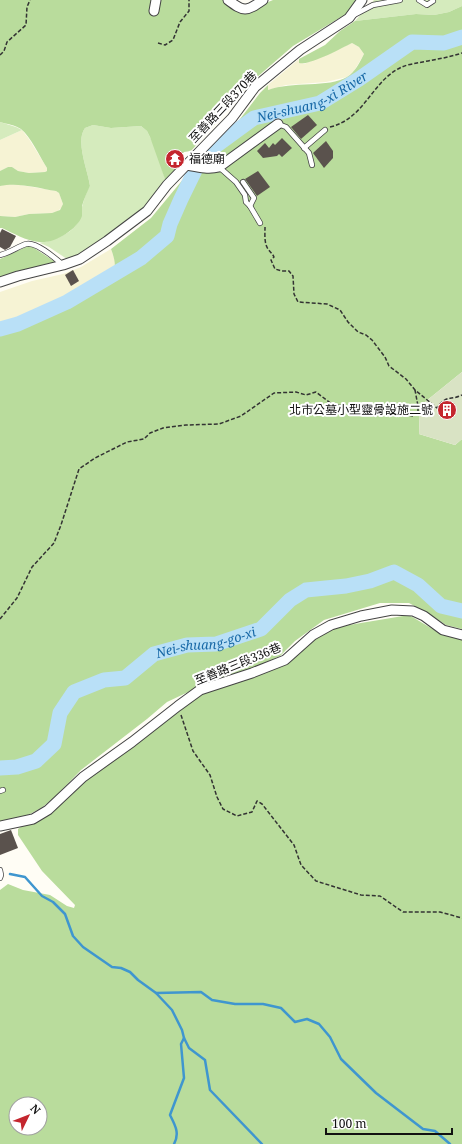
<svg xmlns="http://www.w3.org/2000/svg" width="462" height="1144" font-family="'Noto Serif','Noto Sans TC',serif">
<style>
.farmland{fill:#f6f3d4}
.green{fill:#d5ebbd}
.forest{fill:#b9dc9c;fill-rule:evenodd}
.cemetery{fill:#d9e3c4}
.lines{fill:none;stroke-linecap:round;stroke-linejoin:round}
.stream{stroke:#3f96cf;stroke-width:2.5}
.river{stroke:#b9e0f7;stroke-width:15}
.building{fill:#5a524d}
.service-casing{stroke:#444;stroke-width:6}
.minor-casing{stroke:#444;stroke-width:11}
.path{stroke:#333;stroke-width:1.5;stroke-dasharray:4 2;stroke-linecap:butt}
.service{stroke:#fff;stroke-width:4.5}
.minor{stroke:#fff;stroke-width:9}
.labels{text-anchor:middle;stroke-width:4;stroke-linejoin:round;paint-order:stroke}
.street-label{font-size:12px;fill:#111;stroke:#fff}
.poi-label{font-size:12px;fill:#111;stroke:#fff;text-anchor:start}
.water-label{font-size:13px;font-style:italic;fill:#1768a6;stroke:#fff}
</style>
<rect width="100%" height="100%" fill="#fffdf5"/>
<!-- farmland -->
<g class="farmland">
<path d="M352,43L359,47L364,54L354,71L347,77L326,82L286,85L268,90V85L299,59L298,60L304,64Z"/>
<path d="M22,130L29,139L47,168V171L45,172L29,173L18,171L12,167H8L0,171V140Z"/>
<path d="M7,184L21,185L56,191L59,193L63,204L62,207L57,212L52,213L29,214L15,217L0,216V186Z"/>
<path d="M111,249L115,261V269L111,277L105,282L0,325V292L32,281L63,274L81,267Z"/>
</g>
<!-- green -->
<g class="green">
<path d="M374,0H462V6L449,12L434,15L416,14L355,21Z"/>
<path d="M0,122L16,127L22,130L0,140Z"/>
<path d="M93,125L111,128L141,126L147,131L156,149L166,182L139,212L89,250L75,259H67L49,247L40,243C56,239 75,234 81,216C82,214 82,210 82,207C84,200 86,192 90,186C88,171 75,141 85,128Z"/>
</g>
<!-- forest -->
<g class="forest">
<path d="M0,0H236L232,2L231,6L232,9L242,13L273,0H357L346,14L293,46L248,85L226,112L191,151L184,152L180,157L181,165L166,182L150,137L147,131L141,126L111,128L93,125L85,128C75,141 88,171 90,186C87,192 84,199 82,206C82,209 82,213 82,216C77,230 54,244 39,242C26,241 13,233 2,228H0V216L15,217L29,214L52,213L60,210L63,204L59,193L56,191C38,188 18,182 0,186V171L8,167H12L18,171L29,173L45,172L47,171V168C40,157 31,137 21,129C15,125 7,124 0,122Z"/>
<path d="M462,6V372L420,406L419,434L455,445L462,439V629L446,625L431,615L409,603H380L324,620L295,641L280,656L248,670L201,686L167,702L147,719L81,770L53,799L41,808L28,815L5,822L0,821V325L105,282C118,271 116,263 111,249L151,218L204,154L233,128L260,93L268,85V90C292,81 329,88 347,77C355,72 360,62 364,54L359,47L352,43C342,48 309,66 299,63V59L325,45L340,31L355,21L416,14L434,15L449,12Z"/>
<path d="M28,246H31L57,263L12,273L0,277V259Z"/>
<path d="M409,615L441,634L462,639V1144H0V890L8,884L23,890L50,895L67,906L74,908L75,905L42,871L18,835V829L203,693L249,678L331,628ZM16,1104H40V1128H16Z"/>
</g>
<!-- cemetery -->
<path class="cemetery" d="M462,372V439L455,445L419,434L420,406Z"/>
<g class="lines">
<!-- stream -->
<g class="stream">
<path d="M10,874L25,877L42,896L53,902L65,914L73,936L83,947L112,967L121,968L130,972L138,980L156,993L172,1010L182,1030L184,1038L189,1048L205,1060L210,1090L262,1144"/>
<path d="M156,993L201,992L212,1000L235,1004H263L281,1008L295,1022L307,1019L319,1024L330,1037L341,1059L376,1093L423,1129L435,1131L450,1144"/>
<path d="M174,1144C180,1133 175,1125 170,1115L184,1078L181,1044L184,1038"/>
</g>
<!-- river -->
<g class="river">
<path id="s1" d="M0,329L18,324L67,302L141,258L167,236L170,224L181,199L202,156L254,118L320,103L359,79L412,42L444,43L462,37"/>
<path id="s2" d="M0,768L17,767L36,761L54,744L60,713L74,692L104,680L125,678L154,654L187,645L216,644L261,629L290,600L306,590L346,586L370,581L394,572L418,585L441,606L462,611"/>
</g>
</g>
<!-- building -->
<g class="building">
<path d="M308,115L317,125L301,139L291,127Z"/>
<path d="M282,138L292,148L282,157L279,154L277,156L263,158L257,151L265,143L269,148L273,143L275,145Z"/>
<path d="M326,141L333,151V158L324,168L313,153Z"/>
<path d="M258,171L270,187L257,196L245,179Z"/>
<path d="M2,229L16,236L10,247L5,250L0,247V233Z"/>
<path d="M73,270L79,281L71,286L65,275Z"/>
<path d="M451,401L457,410L443,418L438,409Z"/>
<path d="M11,830L18,848L0,855V834Z"/>
</g>
<g class="lines">
<defs>
<g id="service">
<path d="M419,0L427,5L433,1"/>
<path d="M352,16L373,5L400,0"/>
<path d="M278,124L286,127L309,153L312,165"/>
<path d="M304,148L325,130"/>
<path d="M219,167L236,182L245,195L246,202L250,206L260,223"/>
<path d="M243,182L254,198L250,206"/>
<path d="M0,255C10,253 17,247 26,244C36,241 56,259 63,265"/>
<path d="M0,791L3,790"/>
<path d="M0,870L1,875L0,878"/>
</g>
<g id="minor">
<path d="M228,0C244,12 246,12 263,0"/>
<path d="M154,11L156,0"/>
<path d="M186,165C197,167 208,170 219,167L278,124"/>
<path d="M0,282L18,276L63,265L80,259L107,241L147,211L167,185L232,118L255,87L300,50L349,18L362,0"/>
<path d="M0,826L33,819L48,810L83,777L132,742L178,706L200,690L252,673L285,660L313,635L331,625L361,616L392,610L413,611L424,616L443,630L462,635"/>
</g>
</defs>
<!-- service casing -->
<use href="#service" class="service-casing"/>
<!-- minor casing -->
<use href="#minor" class="minor-casing"/>
<!-- path -->
<g class="path">
<path d="M158,43L165,45L173,40L180,22L189,11V0"/>
<path d="M0,55L4,51L7,42L26,25L27,7L30,0"/>
<path d="M330,127C365,119 372,80 402,67C406,65 412,64 417,63C432,60 447,58 462,53"/>
<path d="M265,227C265,234 264,243 268,249C270,252 272,253 274,257L271,260L275,269L282,271H289L293,276L294,294L298,302L327,304L340,310L348,322L358,332L366,335L372,340L385,357L389,366L406,379L415,390L437,408C447,394 450,401 462,395"/>
<path d="M0,619L17,598L32,567L54,543L61,525L79,469L95,458L127,442L144,439L150,433L163,428L186,425L219,424L241,416L274,393L296,392L306,395L316,392L333,405L353,406L413,416L418,414V406L415,390"/>
<path d="M181,715L193,751L210,775L217,797L223,809L237,816L252,812L257,801L262,804L294,845L301,865L316,881L361,895L380,896L403,912H440L462,918"/>
</g>
<!-- service -->
<use href="#service" class="service"/>
<!-- minor -->
<use href="#minor" class="minor"/>
</g>
<!-- icons -->
<defs>
<symbol id="temple-disc" viewBox="-11 -11 22 22"><circle r="9.5" fill="#c4262e" stroke="#fff"/><path d="M0-6L5-2H3V0L6.5 2.5H4V6H1.5V3h-3V6H-4V2.5H-6.5L-3 0V-2H-5Z" fill="#fff"/></symbol>
<symbol id="building-disc" viewBox="-11 -11 22 22"><circle r="9.5" fill="#c4262e" stroke="#fff"/><path d="M-4-6H4V6H1V3H-1V6H-4ZM-2.5-4.3h1.7v1.8h-1.7ZM.8-4.3h1.7v1.8H.8ZM-2.5-1h1.7V.8h-1.7ZM.8-1h1.7V.8H.8Z" fill="#fff"/></symbol>
</defs>
<g fill-rule="evenodd">
<use href="#temple-disc" x="164" y="148" width="22" height="22"/>
<use href="#building-disc" x="436" y="399" width="22" height="22"/>
</g>
<g class="labels">
<!-- street labels -->
<g class="street-label">
<text transform="translate(223 107) rotate(-47)" y="4">至善路三段370巷</text>
<text transform="translate(238 664) rotate(-22)" y="4">至善路三段336巷</text>
</g>
<!-- poi labels -->
<g class="poi-label">
<text x="189" y="163">福德廟</text>
<text x="433" y="414" text-anchor="end">北市公墓小型靈骨設施二號</text>
</g>
<!-- water labels -->
<g class="water-label">
<text dy="5" stroke="none"><textPath href="#s1" startOffset="407">Nei-shuang-xi River</textPath></text>
<text dy="5" stroke="none"><textPath href="#s2" startOffset="263">Nei-shuang-go-xi</textPath></text>
</g>
</g>
<!-- north arrow -->
<g transform="translate(28 1116) rotate(47)"><circle r="19" fill="#ffffff" stroke="#a0a0a0"/>
<path d="M0-3L7 15L0 10L-7 15Z" fill="#c4262e"/>
<text y="-6" font-size="11" font-weight="bold" text-anchor="middle" fill="#111111">N</text>
</g>
<!-- scale -->
<path d="M326 1128v6h126v-6" fill="none" stroke="#111111" stroke-width="2"/>
<text x="332" y="1128" font-size="12" fill="#111111" stroke="#ffffff" stroke-width="3" paint-order="stroke">100 m</text>
</svg>
